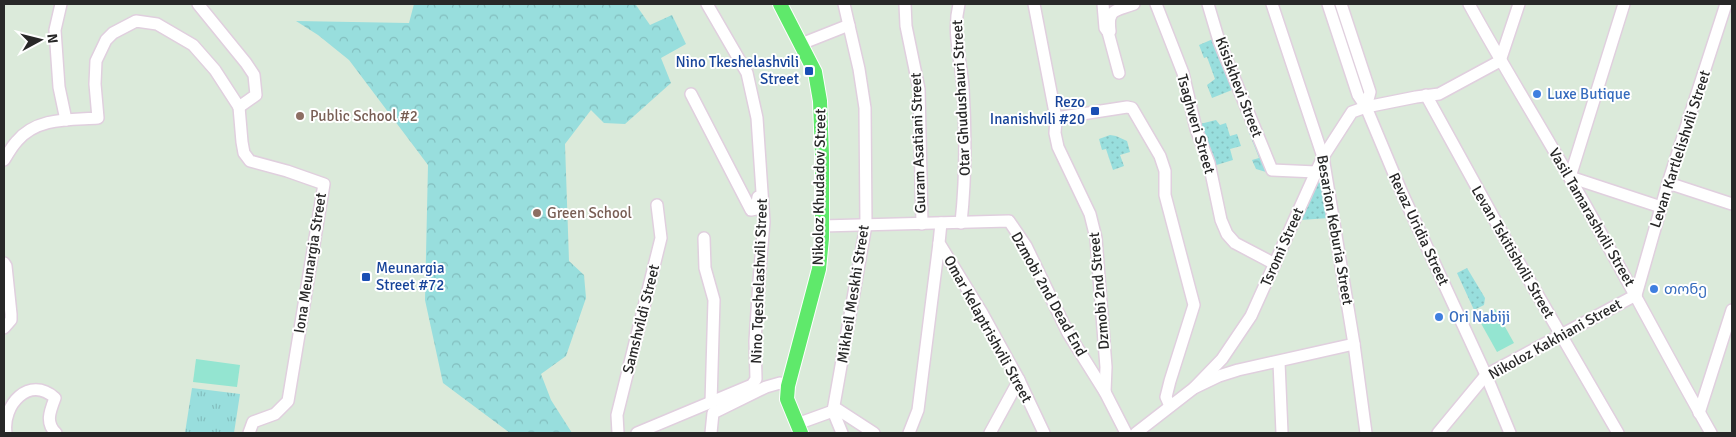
<svg xmlns="http://www.w3.org/2000/svg" width="1736" height="437" font-family="Signika,'Noto Sans Georgian',sans-serif">
<style>
.grass{fill:url(#grass-dots)}
.forest{fill:url(#forest-crowns)}
.park{fill:url(#park-tufts)}
.pitch{fill:#94e5d1}
.lines{fill:none;stroke-linecap:round;stroke-linejoin:round}
.minor-casing{stroke:#e0cfde;stroke-width:14}
.major-casing{stroke:#fff;stroke-width:16}
.minor{stroke:#fff;stroke-width:11}
.major{stroke:#5fe96b;stroke-width:14}
.transit-dot{fill:#1a4fb4;stroke:#fff;stroke-width:2}
.shop-dot{fill:#3f7fe0;stroke:#fff;stroke-width:2}
.education-dot{fill:#8d6e63;stroke:#fff;stroke-width:2}
.labels{text-anchor:middle;stroke-width:4;stroke-linejoin:round;paint-order:stroke}
.transit-label{font-size:15px;fill:#164399;stroke:#fff;text-anchor:end}
.street-label{font-size:15px;fill:#282828;stroke:#fff}
.shop-label{font-size:15px;fill:#366cbe;stroke:#fff;text-anchor:start}
.education-label{font-size:15px;fill:#785e54;stroke:#fff;text-anchor:start}
</style>
<defs>
<pattern id="grass-dots" width="8" height="8" patternUnits="userSpaceOnUse" patternTransform="scale(1.25)"><rect width="8" height="8" fill="#98dedd"/><path d="M2 2h.1M6 6h.1" fill="none" stroke="#83bebe" stroke-width="1.8" stroke-linecap="round"/></pattern>
<pattern id="forest-crowns" width="20" height="18" patternUnits="userSpaceOnUse" patternTransform="scale(1.25)"><rect width="20" height="18" fill="#98dedd"/><path d="M2 6a3 3 0 1 1 6 0M12 15a3 3 0 1 1 6 0" fill="none" stroke="#83bebe"/></pattern>
<pattern id="park-tufts" width="24" height="20" patternUnits="userSpaceOnUse" patternTransform="scale(1.25)"><rect width="24" height="20" fill="#98dedd"/><path d="M3 7l-1-3M5 7V3M7 7l1-3M15 17l-1-3M17 17v-4M19 17l1-3" fill="none" stroke="#83bebe"/></pattern>
</defs>
<rect width="100%" height="100%" fill="#dbeada"/>
<!-- grass -->
<g class="grass">
<path d="M1213,39L1232,90L1212,98L1207,85L1215,79L1207,57L1204,58L1199,45Z"/>
<path d="M1216,120L1220,125L1226,123L1230,136L1237,134L1241,146L1230,149L1233,160L1213,166L1200,124Z"/>
<path d="M1110,135L1116,136L1127,141L1130,152L1120,155L1124,166L1113,170L1106,149L1102,150L1099,139Z"/>
<path d="M1318,178L1323,179L1329,218L1301,220Z"/>
<path d="M1467,268L1485,298L1484,305L1474,310L1457,273Z"/>
</g>
<!-- forest -->
<g class="forest">
<path d="M414,4H637L636,5L650,25L672,15L686,44L661,58L671,83L625,124L604,123L591,110L565,144L569,261L584,275L586,298L566,356L541,374L551,400L572,433H510L443,383L425,300L428,165L349,60L318,35L296,21L409,23Z"/>
<path d="M1246,116L1276,175L1256,169L1252,160L1259,158L1246,125Z"/>
</g>
<!-- park -->
<path class="park" d="M192,388L240,394L234,433H185Z"/>
<!-- pitch -->
<g class="pitch">
<path d="M1495,309L1514,343L1497,352L1478,318Z"/>
<path d="M196,359L240,365L237,387L193,382Z"/>
</g>
<g class="lines">
<defs>
<g id="minor">
<path d="M61,4L55,30L59,87L66,120"/>
<path d="M198,4L246,63L254,75L256,95L239,107"/>
<path d="M905,4L906,26L919,89L922,224"/>
<path d="M959,4C952,33 961,59 963,88C966,135 966,176 961,223"/>
<path d="M1034,4L1056,118L1055,133L1058,147L1090,214L1096,238L1106,367L1105,392"/>
<path d="M1103,4L1105,28L1108,32L1110,31C1107,8 1116,11 1134,4"/>
<path d="M1156,4L1183,73L1196,129L1209,163L1221,220L1227,234L1235,243L1275,264"/>
<path d="M1208,4L1219,41L1272,170L1316,172"/>
<path d="M1272,4L1323,157L1354,344L1366,433"/>
<path d="M1328,4L1358,95L1366,107L1402,193L1486,375L1510,433"/>
<path d="M1341,4L1370,92L1366,107"/>
<path d="M1469,4C1504,68 1543,130 1579,194C1624,273 1666,354 1711,433"/>
<path d="M1624,4L1570,177L1661,207"/>
<path d="M1108,32L1119,73"/>
<path d="M801,44L849,25"/>
<path d="M691,94L751,210L756,209L758,197"/>
<path d="M1426,95L1507,242L1618,433"/>
<path d="M239,107L242,142L244,153L250,161L287,171L324,184L288,401L275,414L253,422L249,433"/>
<path d="M1056,118L1127,107L1132,108L1160,156L1165,171V195L1194,305L1170,381L1166,397L1170,406"/>
<path d="M4,160C8,154 12,146 17,141C37,117 70,120 98,118L95,84L96,61L106,40L113,33L136,21L157,24L193,45L215,70L239,107"/>
<path d="M1668,183L1732,204"/>
<path d="M941,223L939,243L982,313L1019,380L1044,433"/>
<path d="M822,226L1009,221L1026,246L1068,333L1105,392L1126,433"/>
<path d="M704,238L705,268L714,300L711,403"/>
<path d="M4,263L6,266L11,314V320L4,328"/>
<path d="M1636,295L1668,183L1726,4"/>
<path d="M1279,362L1282,433"/>
<path d="M1194,388L1222,359L1251,316L1316,172L1323,157L1352,112L1366,107L1416,97L1439,94L1500,61L1519,4"/>
<path d="M834,407L874,433"/>
<path d="M1699,413L1732,310"/>
<path d="M797,424L833,411"/>
<path d="M6,433C2,405 29,375 55,398C50,411 45,423 56,433"/>
<path d="M618,433L617,415L661,238L657,205"/>
<path d="M637,433L752,385L756,379L755,341L759,281L764,222L757,118L747,73L707,4"/>
<path d="M711,433L713,413L766,387L780,383L788,386"/>
<path d="M842,433L833,411L866,225L865,108L859,69L844,4"/>
<path d="M909,433L918,410L939,243"/>
<path d="M990,433L1019,380"/>
<path d="M1136,433L1194,388L1219,376L1238,370L1354,344"/>
<path d="M1438,433L1486,375L1636,295"/>
</g>
<path id="major" d="M780,4L815,72L820,101L822,155V238L819,269L788,386L787,399L801,433"/>
</defs>
<!-- minor casing -->
<use href="#minor" class="minor-casing"/>
<!-- major casing -->
<use href="#major" class="major-casing"/>
<!-- minor -->
<use href="#minor" class="minor"/>
<!-- major -->
<use href="#major" class="major"/>
</g>
<!-- markers -->
<g class="transit-dot">
<rect x="804" y="66" width="10" height="10" rx="2.5"/>
<rect x="1090" y="106" width="10" height="10" rx="2.5"/>
<rect x="361" y="272" width="10" height="10" rx="2.5"/>
</g>
<g class="shop-dot">
<circle cx="1537" cy="94" r="5"/>
<circle cx="1654" cy="289" r="5"/>
<circle cx="1439" cy="317" r="5"/>
</g>
<g class="education-dot">
<circle cx="300" cy="116" r="5"/>
<circle cx="537" cy="213" r="5"/>
</g>
<g class="labels">
<!-- transit labels -->
<g class="transit-label">
<text x="799" y="67">Nino Tkeshelashvili<tspan x="799" dy="17">Street</tspan></text>
<text x="1085" y="107">Rezo<tspan x="1085" dy="17">Inanishvili #20</tspan></text>
<text x="376" y="273" text-anchor="start">Meunargia<tspan x="376" dy="17">Street #72</tspan></text>
</g>
<!-- street labels -->
<g class="street-label">
<text transform="translate(1239 87) rotate(69)" y="5">Kisiskhevi Street</text>
<text transform="translate(961 98) rotate(-93)" y="5">Otar Ghudushauri Street</text>
<text transform="translate(1196 124) rotate(74)" y="5">Tsaghveri Street</text>
<text transform="translate(918 143) rotate(-92)" y="5">Guram Asatiani Street</text>
<text transform="translate(1680 149) rotate(-72)" y="5">Levan Kartlelishvili Street</text>
<text transform="translate(819 187) rotate(-89)" y="5">Nikoloz Khudadov Street</text>
<text transform="translate(1592 217) rotate(60)" y="5">Vasil Tamarashvili Street</text>
<text transform="translate(1419 229) rotate(65)" y="5">Revaz Uridia Street</text>
<text transform="translate(1335 230) rotate(80)" y="5">Besarion Keburia Street</text>
<text transform="translate(1282 247) rotate(-66)" y="5">Tsromi Street</text>
<text transform="translate(1513 252) rotate(60)" y="5">Levan Tskitishvili Street</text>
<text transform="translate(310 263) rotate(-81)" y="5">Iona Meunargia Street</text>
<text transform="translate(759 281) rotate(-88)" y="5">Nino Tqeshelashvili Street</text>
<text transform="translate(1099 291) rotate(-95)" y="5">Dzmobi 2nd Street</text>
<text transform="translate(853 294) rotate(-81)" y="5">Mikheil Meskhi Street</text>
<text transform="translate(1049 294) rotate(61)" y="5">Dzmobi 2nd Dead End</text>
<text transform="translate(641 319) rotate(-76)" y="5">Samshvildi Street</text>
<text transform="translate(988 329) rotate(61)" y="5">Omar Kelaptrishvili Street</text>
<text transform="translate(1555 339) rotate(-29)" y="5">Nikoloz Kakhiani Street</text>
</g>
<!-- shop labels -->
<g class="shop-label">
<text x="1547" y="99">Luxe Butique</text>
<text x="1664" y="294">თონე</text>
<text x="1449" y="322">Ori Nabiji</text>
</g>
<!-- education labels -->
<g class="education-label">
<text x="310" y="121">Public School #2</text>
<text x="547" y="218">Green School</text>
</g>
</g>
<!-- border -->
<rect width="1736" height="437" fill="none" stroke="#282828" stroke-width="10"/>
<!-- north arrow -->
<g transform="translate(40 40) rotate(83)" stroke="#ffffff" stroke-width="4" paint-order="stroke">
<path d="M0-4L9 19L0 12L-9 19Z" fill="#282828"/>
<text y="-8" font-size="14" font-weight="bold" text-anchor="middle" fill="#282828">N</text>
</g>
</svg>
